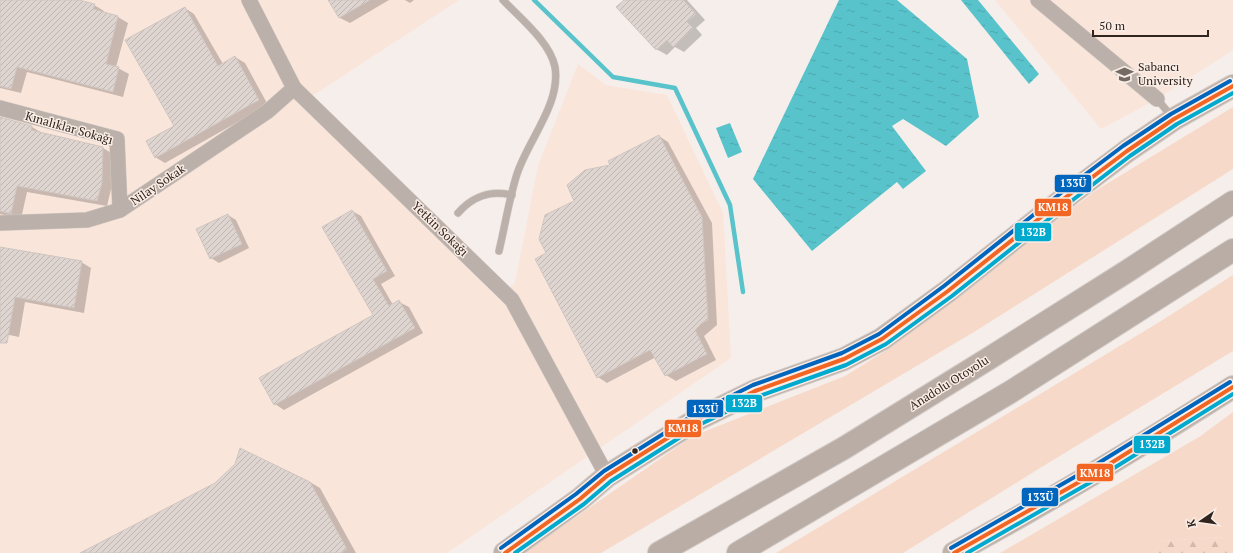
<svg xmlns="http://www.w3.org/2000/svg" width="1233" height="553" font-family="'PT Serif',serif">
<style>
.built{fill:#fae5da}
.green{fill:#f7d9c9}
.forest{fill:url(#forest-firs)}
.water{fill:url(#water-ripples)}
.shadow{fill:#0003}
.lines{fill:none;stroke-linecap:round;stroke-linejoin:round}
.stream{stroke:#58c3cb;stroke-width:4.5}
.building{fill:url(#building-hatch);stroke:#d0c6c1}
.lane-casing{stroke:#d2cac6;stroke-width:8}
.street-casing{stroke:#d2cac6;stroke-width:16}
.primary-casing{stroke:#d2cac6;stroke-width:24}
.highway-casing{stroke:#d2cac6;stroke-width:24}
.lane{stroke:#bcb1aa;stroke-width:7}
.street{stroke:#bcb1aa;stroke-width:15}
.primary{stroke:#bfb2ab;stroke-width:22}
.highway{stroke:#b9ada6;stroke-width:22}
.bus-1-casing{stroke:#faede6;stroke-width:7}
.bus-2-casing{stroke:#faede6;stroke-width:7}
.bus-3-casing{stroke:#faede6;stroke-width:7}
.bus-1{stroke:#f26522;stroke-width:4}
.bus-2{stroke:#00a9ce;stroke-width:4}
.bus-3{stroke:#0065bd;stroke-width:4}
.bus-dot{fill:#30241e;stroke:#faede6;stroke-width:1.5}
.labels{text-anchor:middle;stroke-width:3;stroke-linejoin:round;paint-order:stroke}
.poi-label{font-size:12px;fill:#30241e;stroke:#faede6;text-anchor:start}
.street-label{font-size:12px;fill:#30241e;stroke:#faede6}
.line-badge{stroke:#faede6;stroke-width:1.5}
.badge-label{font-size:11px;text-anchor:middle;font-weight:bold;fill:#fff}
</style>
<defs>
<pattern id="forest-firs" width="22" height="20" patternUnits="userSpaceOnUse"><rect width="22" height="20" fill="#f7d9c9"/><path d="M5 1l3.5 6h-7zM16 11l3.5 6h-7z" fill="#d4baac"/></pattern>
<pattern id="water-ripples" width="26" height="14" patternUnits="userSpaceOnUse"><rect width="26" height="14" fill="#58c3cb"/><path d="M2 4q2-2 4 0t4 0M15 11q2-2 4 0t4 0" fill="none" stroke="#4da7ae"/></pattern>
<pattern id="building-hatch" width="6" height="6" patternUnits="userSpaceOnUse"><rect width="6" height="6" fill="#ded4d0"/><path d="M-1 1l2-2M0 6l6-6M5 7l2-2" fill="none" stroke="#bfb6b2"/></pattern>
</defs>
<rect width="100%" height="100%" fill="#f6eeea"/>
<!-- built -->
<g class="built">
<path d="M0,0H459L300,104L498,298L515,283L538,166L578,64L606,85L667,95L723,213L731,358L447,553H0Z"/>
<path d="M995,0H1233V50L1157,99L1101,129Z"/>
</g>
<!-- green -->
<g class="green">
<path d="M1233,107V169L974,332L601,553H524L693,436L845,376L887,350L1095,191Z"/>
<path d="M1233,275V351L1040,468L903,553H776L1161,321Z"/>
<path d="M1233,412V537H1224L1160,541L1155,553H1000L1199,437Z"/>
</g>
<!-- forest -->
<path class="forest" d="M1224,537H1233V553H1155L1159,541Z"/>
<!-- water -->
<g class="water">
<path d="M839,0H897L967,59L979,117L946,146L903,119L892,126L926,171L903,189L897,182L812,251L753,179Z"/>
<path d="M961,0H978L1039,74L1029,84Z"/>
<path d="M730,123L742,152L728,158L716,128Z"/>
</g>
<!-- shadow -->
<g class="shadow">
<path d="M0,0H75L94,5L104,11L103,13L118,17L128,23L116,67L129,74L123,97L27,72L21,93L0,88Z"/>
<path d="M330,0H389L350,23L340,18Z"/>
<path d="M405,0H414L410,3Z"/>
<path d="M625,0H687L705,20L696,28L702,35L684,52L675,47L667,55L656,49Z"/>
<path d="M185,8L194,14L223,64L235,57L245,63L268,105L165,163L155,157L175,127Z"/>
<path d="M0,118L32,127L42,133L103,148L113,154L111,189L107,206L27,192L21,219L0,214Z"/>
<path d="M659,136L668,142L712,223L717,325L704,336L716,360L676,381L666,375L656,357L607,383L598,377L547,254L576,202L611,166Z"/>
<path d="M352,211L361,216L395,276L381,284L393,305L399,302L409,307L423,333L284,410L275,404L375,315Z"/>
<path d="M228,215L236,220L249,248L219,263L211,258Z"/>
<path d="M0,248L81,262L91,268L84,313L25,302L19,337L0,333Z"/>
<path d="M310,482L320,488L356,553H101L216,484Z"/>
</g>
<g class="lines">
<!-- stream -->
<path class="stream" d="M534,0L613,77L675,88L730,205L743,292"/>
</g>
<!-- building -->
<g class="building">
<path d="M0,0H79L95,4L93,9L118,16L106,64L119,67L113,92L17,67L11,89L0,86Z"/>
<path d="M328,0H370L339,18Z"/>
<path d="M624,0H683L696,14L687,22L693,28L673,47L667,40L656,50L616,7Z"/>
<path d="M185,7L218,66L235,56L259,100L155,158L146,141L174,126L125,40Z"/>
<path d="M0,117L32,126L31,130L103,147L102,183L97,201L17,186L11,214L0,211Z"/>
<path d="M659,135L702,217L708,320L702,323L695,330L707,354L665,376L650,350L597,378L535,259L546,253L539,239L545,215L574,201L567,185L585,170L610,165L608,161Z"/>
<path d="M352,210L387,271L373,279L389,306L399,300L415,328L274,405L259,378L373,315L322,227Z"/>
<path d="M228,214L242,244L210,259L196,229Z"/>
<path d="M0,247L82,261L74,308L15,297L7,343H0Z"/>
<path d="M240,448L310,482L347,549L341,553H80L215,483L235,464Z"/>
</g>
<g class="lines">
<defs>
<g id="lane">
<path d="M1157,99L1173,118"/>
<path d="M458,213C473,196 490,190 512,195"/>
<path d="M499,251C505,226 509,199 517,174C528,140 561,104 555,67C550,42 520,18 503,0"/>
</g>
<g id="street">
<path d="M249,0L294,88L512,300L607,476"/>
<path d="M1038,0L1157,99"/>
<path d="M0,108L117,139L120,210"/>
<path d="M0,223L87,220L120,210L268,111L294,88"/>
</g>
<g id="primary">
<path d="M505,553L580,499L607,476L698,419L755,391L844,359L882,339L948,291L1070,194L1127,151L1174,119L1233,86"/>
<path d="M954,553C1049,502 1142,445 1233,387"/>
</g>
<g id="highway">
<path d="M659,553L844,448L988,359L1126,272L1233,202"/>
<path d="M738,553L1012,391L1233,250"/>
</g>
</defs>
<!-- lane casing -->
<use href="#lane" class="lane-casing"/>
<!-- street casing -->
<use href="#street" class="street-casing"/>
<!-- primary casing -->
<use href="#primary" class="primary-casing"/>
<!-- highway casing -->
<use href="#highway" class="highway-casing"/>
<!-- lane -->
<use href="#lane" class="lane"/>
<!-- street -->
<use href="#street" class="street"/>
<!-- primary -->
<use href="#primary" class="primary"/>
<!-- highway -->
<use href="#highway" class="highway"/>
<defs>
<g id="bus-1">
<path d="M505,553L580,499L607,476L698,419L755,391L844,359L882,339L948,291L1070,194L1127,151L1174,119L1233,86"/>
<path d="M954,553L1095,473L1233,387"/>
</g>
<g id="bus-2">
<path d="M515,553L584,504L611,481L701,424L757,397L846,365L886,344L952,296L1074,199L1130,156L1177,124L1233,93"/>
<path d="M967,553L1098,478L1233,394"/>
</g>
<g id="bus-3">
<path d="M501,548L576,494L604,471L695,414L753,385L842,353L879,334L944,286L1066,189L1123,146L1171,114L1230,81"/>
<path d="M951,548L1092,467L1230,382"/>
</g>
</defs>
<!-- bus-1 casing -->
<use href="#bus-1" class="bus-1-casing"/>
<!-- bus-2 casing -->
<use href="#bus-2" class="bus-2-casing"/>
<!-- bus-3 casing -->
<use href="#bus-3" class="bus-3-casing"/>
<!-- bus-1 -->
<use href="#bus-1" class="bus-1"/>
<!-- bus-2 -->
<use href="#bus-2" class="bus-2"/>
<!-- bus-3 -->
<use href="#bus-3" class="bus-3"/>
</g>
<!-- icons -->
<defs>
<symbol id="university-bare" viewBox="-9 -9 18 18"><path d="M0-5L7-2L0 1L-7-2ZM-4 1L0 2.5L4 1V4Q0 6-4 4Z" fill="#756b65" stroke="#faede6" stroke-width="2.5" paint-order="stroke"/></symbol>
</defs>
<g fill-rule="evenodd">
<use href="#university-bare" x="1112" y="62" width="25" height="25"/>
</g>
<!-- markers -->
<circle class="bus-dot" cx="635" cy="451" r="3.5"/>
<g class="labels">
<!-- poi labels -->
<g class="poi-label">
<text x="1138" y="71">Sabancı<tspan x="1138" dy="14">University</tspan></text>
</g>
<!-- street labels -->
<g class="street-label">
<text transform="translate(69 128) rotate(16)" y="4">Kınalıklar Sokağı</text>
<text transform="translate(158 185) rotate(-34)" y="4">Nilay Sokak</text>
<text transform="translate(440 229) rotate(44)" y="4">Yetkin Sokağı</text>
<text transform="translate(949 383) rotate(-32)" y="4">Anadolu Otoyolu</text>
</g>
</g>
<g class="line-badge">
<rect x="1054" y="174" width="38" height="19" rx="4" fill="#0065bd"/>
<rect x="1034" y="198" width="38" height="19" rx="4" fill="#f26522"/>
<rect x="1014" y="222" width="38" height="20" rx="4" fill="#00a9ce"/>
<rect x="725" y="394" width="38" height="19" rx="4" fill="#00a9ce"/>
<rect x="686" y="399" width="38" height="19" rx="4" fill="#0065bd"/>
<rect x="664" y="419" width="38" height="19" rx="4" fill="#f26522"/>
<rect x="1133" y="435" width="38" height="19" rx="4" fill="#00a9ce"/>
<rect x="1076" y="463" width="38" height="19" rx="4" fill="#f26522"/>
<rect x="1021" y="487" width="38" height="20" rx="4" fill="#0065bd"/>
</g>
<g class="badge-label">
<text x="1073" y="187">133Ü</text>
<text x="1053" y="211">KM18</text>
<text x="1033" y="236">132B</text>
<text x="744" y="407">132B</text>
<text x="705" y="413">133Ü</text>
<text x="683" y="432">KM18</text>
<text x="1152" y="448">132B</text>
<text x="1095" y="477">KM18</text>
<text x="1040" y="501">133Ü</text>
</g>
<!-- north arrow -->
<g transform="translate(1201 521) rotate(257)" stroke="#faede6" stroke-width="3" paint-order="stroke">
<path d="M0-3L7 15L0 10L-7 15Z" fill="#30241e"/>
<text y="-6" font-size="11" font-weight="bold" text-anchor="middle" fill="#30241e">K</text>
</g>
<!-- scale -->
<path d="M1093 30v6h115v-6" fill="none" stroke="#30241e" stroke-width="2"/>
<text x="1099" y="30" font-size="12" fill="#30241e" stroke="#faede6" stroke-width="3" paint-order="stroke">50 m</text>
</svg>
